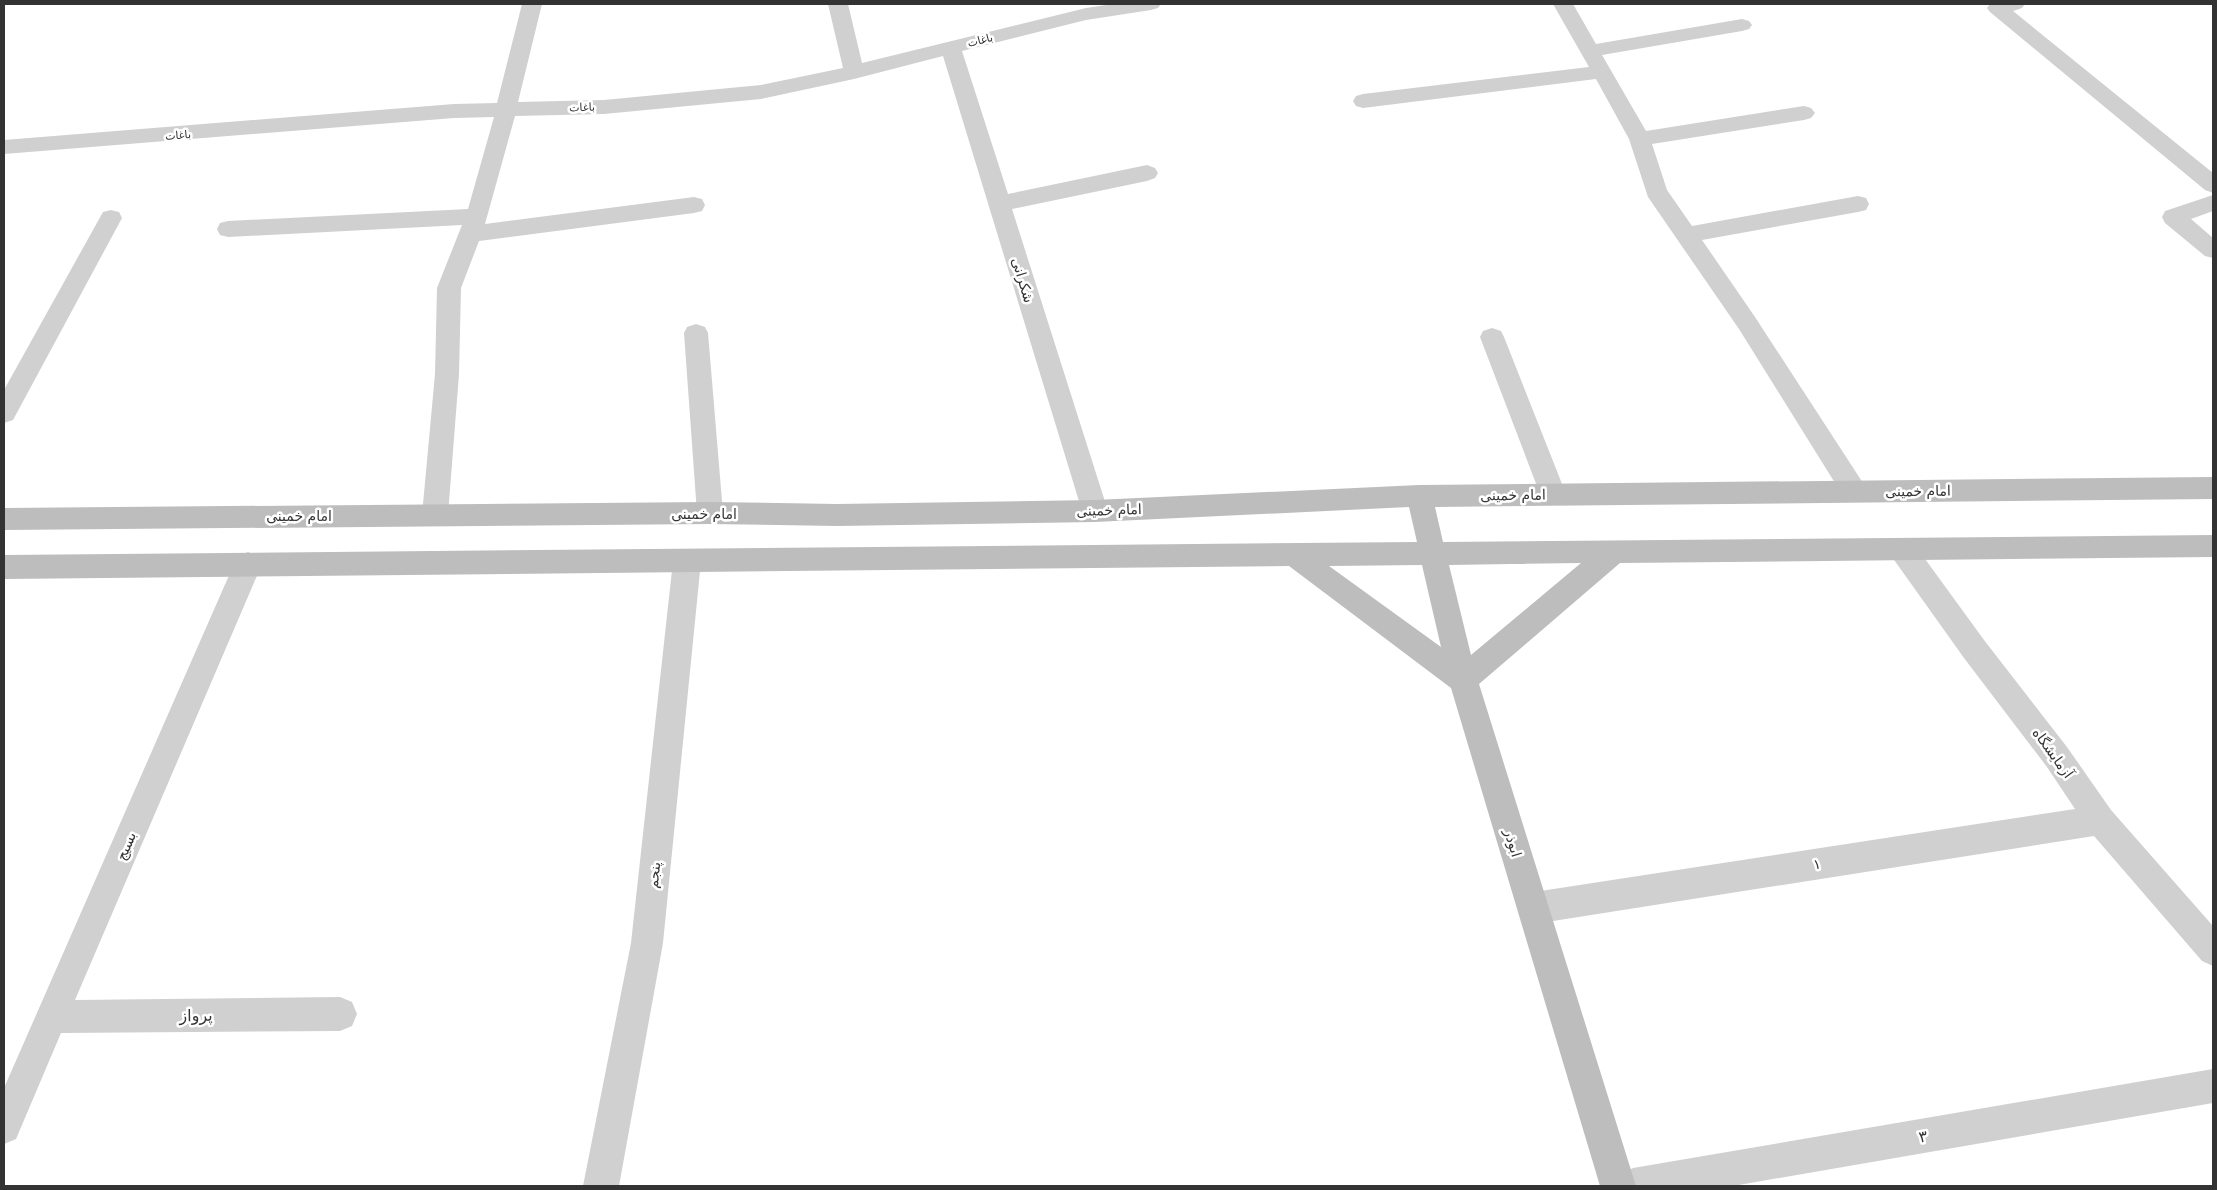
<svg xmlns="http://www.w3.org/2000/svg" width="2217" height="1190" font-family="'DejaVu Sans',Vazirmatn,sans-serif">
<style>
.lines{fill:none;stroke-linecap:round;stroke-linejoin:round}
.street{fill:#d0d0d0;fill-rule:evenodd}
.secondary{fill:#bdbdbd;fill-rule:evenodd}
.labels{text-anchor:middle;stroke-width:5;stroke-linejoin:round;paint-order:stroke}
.far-street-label{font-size:11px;fill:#333;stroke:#fff}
.street-label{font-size:14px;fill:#333;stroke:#fff}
.near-street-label{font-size:16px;fill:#333;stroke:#fff}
</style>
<rect width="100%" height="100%" fill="#fff"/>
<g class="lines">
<!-- street -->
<g class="street">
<path d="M522,4H542L518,102L604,100L761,85L843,68L828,4H848L862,63L1086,8L1113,4H1161L1158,8L1151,10L1086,20L962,51L1008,194L1147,165L1155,168L1158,173L1155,178L1147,181L1012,209L1108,511L1104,519L1095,522L1086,519L1082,511L943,56L854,79L761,99L604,114L515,116L485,224L694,197L702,199L705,205L702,211L694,213L479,241L461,288L459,374L448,515L444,523L435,526L426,523L422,515L435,374L437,288L462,225L228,237L220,235L217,229L220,223L228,221L468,209L494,117L454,118L4,154V140L454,104L497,103Z"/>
<path d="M1553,4H1573L1596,44L1742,19L1749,21L1752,25L1749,29L1742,31L1602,55L1646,131L1804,106L1811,108L1815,113L1811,118L1804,120L1652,144L1667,190L1692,226L1858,196L1866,198L1869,204L1866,210L1858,212L1702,240L1755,317L1863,483L1867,491L1863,499L1854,502L1845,499L1739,329L1648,197L1629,139L1596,79L1363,108L1356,106L1353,101L1356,96L1363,94L1589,67Z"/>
<path d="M1990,4H2025L2022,8L2013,11L2213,173V193L2205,190L1990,12L1987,8Z"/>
<path d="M2213,195V211L2191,219L2213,238V258L2205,256L2165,223L2162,217L2165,211Z"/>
<path d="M111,210L119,212L122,218L13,420L4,423V390L103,212Z"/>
<path d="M696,324L705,327L708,333L723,513L719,521L710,524L701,521L697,513L684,333L687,327Z"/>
<path d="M1492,328L1501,331L1504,337L1566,494L1562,502L1553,505L1544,502L1540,494L1480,337L1483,331Z"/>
<path d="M1902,538L1912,541L1984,640L2067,747L2111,810L2213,926V966L2202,961L2094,836L1534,924L1523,919L1518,908L1523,897L1534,892L2075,809L2047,767L1964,658L1892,557L1889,549L1892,541Z"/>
<path d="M687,549L697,553L701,561L663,943L619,1186H583L631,943L673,561L677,553Z"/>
<path d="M248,552L258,556L262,564L75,1000L340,997L352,1002L357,1014L352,1026L340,1031L61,1033L16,1139L4,1144V1088L234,564L238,556Z"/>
<path d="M2213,1069V1103L1733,1186H1615L1621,1174L1633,1168Z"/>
</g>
<!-- secondary -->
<path class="secondary" d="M2213,477V499L1435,507L1443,542L2213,535V557L1620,563L1479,684L1636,1186H1600L1451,688L1289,566L4,579V555L1417,542L1409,507L1095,522L837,526L710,524L4,530V508L710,502L837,504L1095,500L1419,485ZM1581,563L1471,655L1449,565ZM1422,565L1441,647L1329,566Z"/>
</g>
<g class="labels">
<!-- far-street labels -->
<g class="far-street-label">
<text transform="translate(980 40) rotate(-14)" y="4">باغات</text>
<text transform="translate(582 107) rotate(-2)" y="4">باغات</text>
<text transform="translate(178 135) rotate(-5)" y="4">باغات</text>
</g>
<!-- street labels -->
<g class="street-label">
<text transform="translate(1023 280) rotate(73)" y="5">شکرانی</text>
<text transform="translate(1918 491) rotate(-1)" y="5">امام خمینی</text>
<text transform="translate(1513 495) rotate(-1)" y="5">امام خمینی</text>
<text transform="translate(1109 510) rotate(-2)" y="5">امام خمینی</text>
<text x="704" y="519">امام خمینی</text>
<text x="299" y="521">امام خمینی</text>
<text transform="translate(2053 753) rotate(54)" y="5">آزمایشگاه</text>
<text transform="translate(1513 843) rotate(73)" y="5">ابوذر</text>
<text transform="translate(126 846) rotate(-67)" y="5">بسیج</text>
<text transform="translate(1817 864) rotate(-9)" y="5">۱</text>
<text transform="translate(654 875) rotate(-84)" y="5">پنجم</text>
</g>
<!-- near-street labels -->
<g class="near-street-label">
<text transform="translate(196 1015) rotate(-1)" y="6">پرواز</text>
<text transform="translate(1923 1136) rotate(-10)" y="6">۳</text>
</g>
</g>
<!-- border -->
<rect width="2217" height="1190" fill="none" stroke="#333333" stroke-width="10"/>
</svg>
